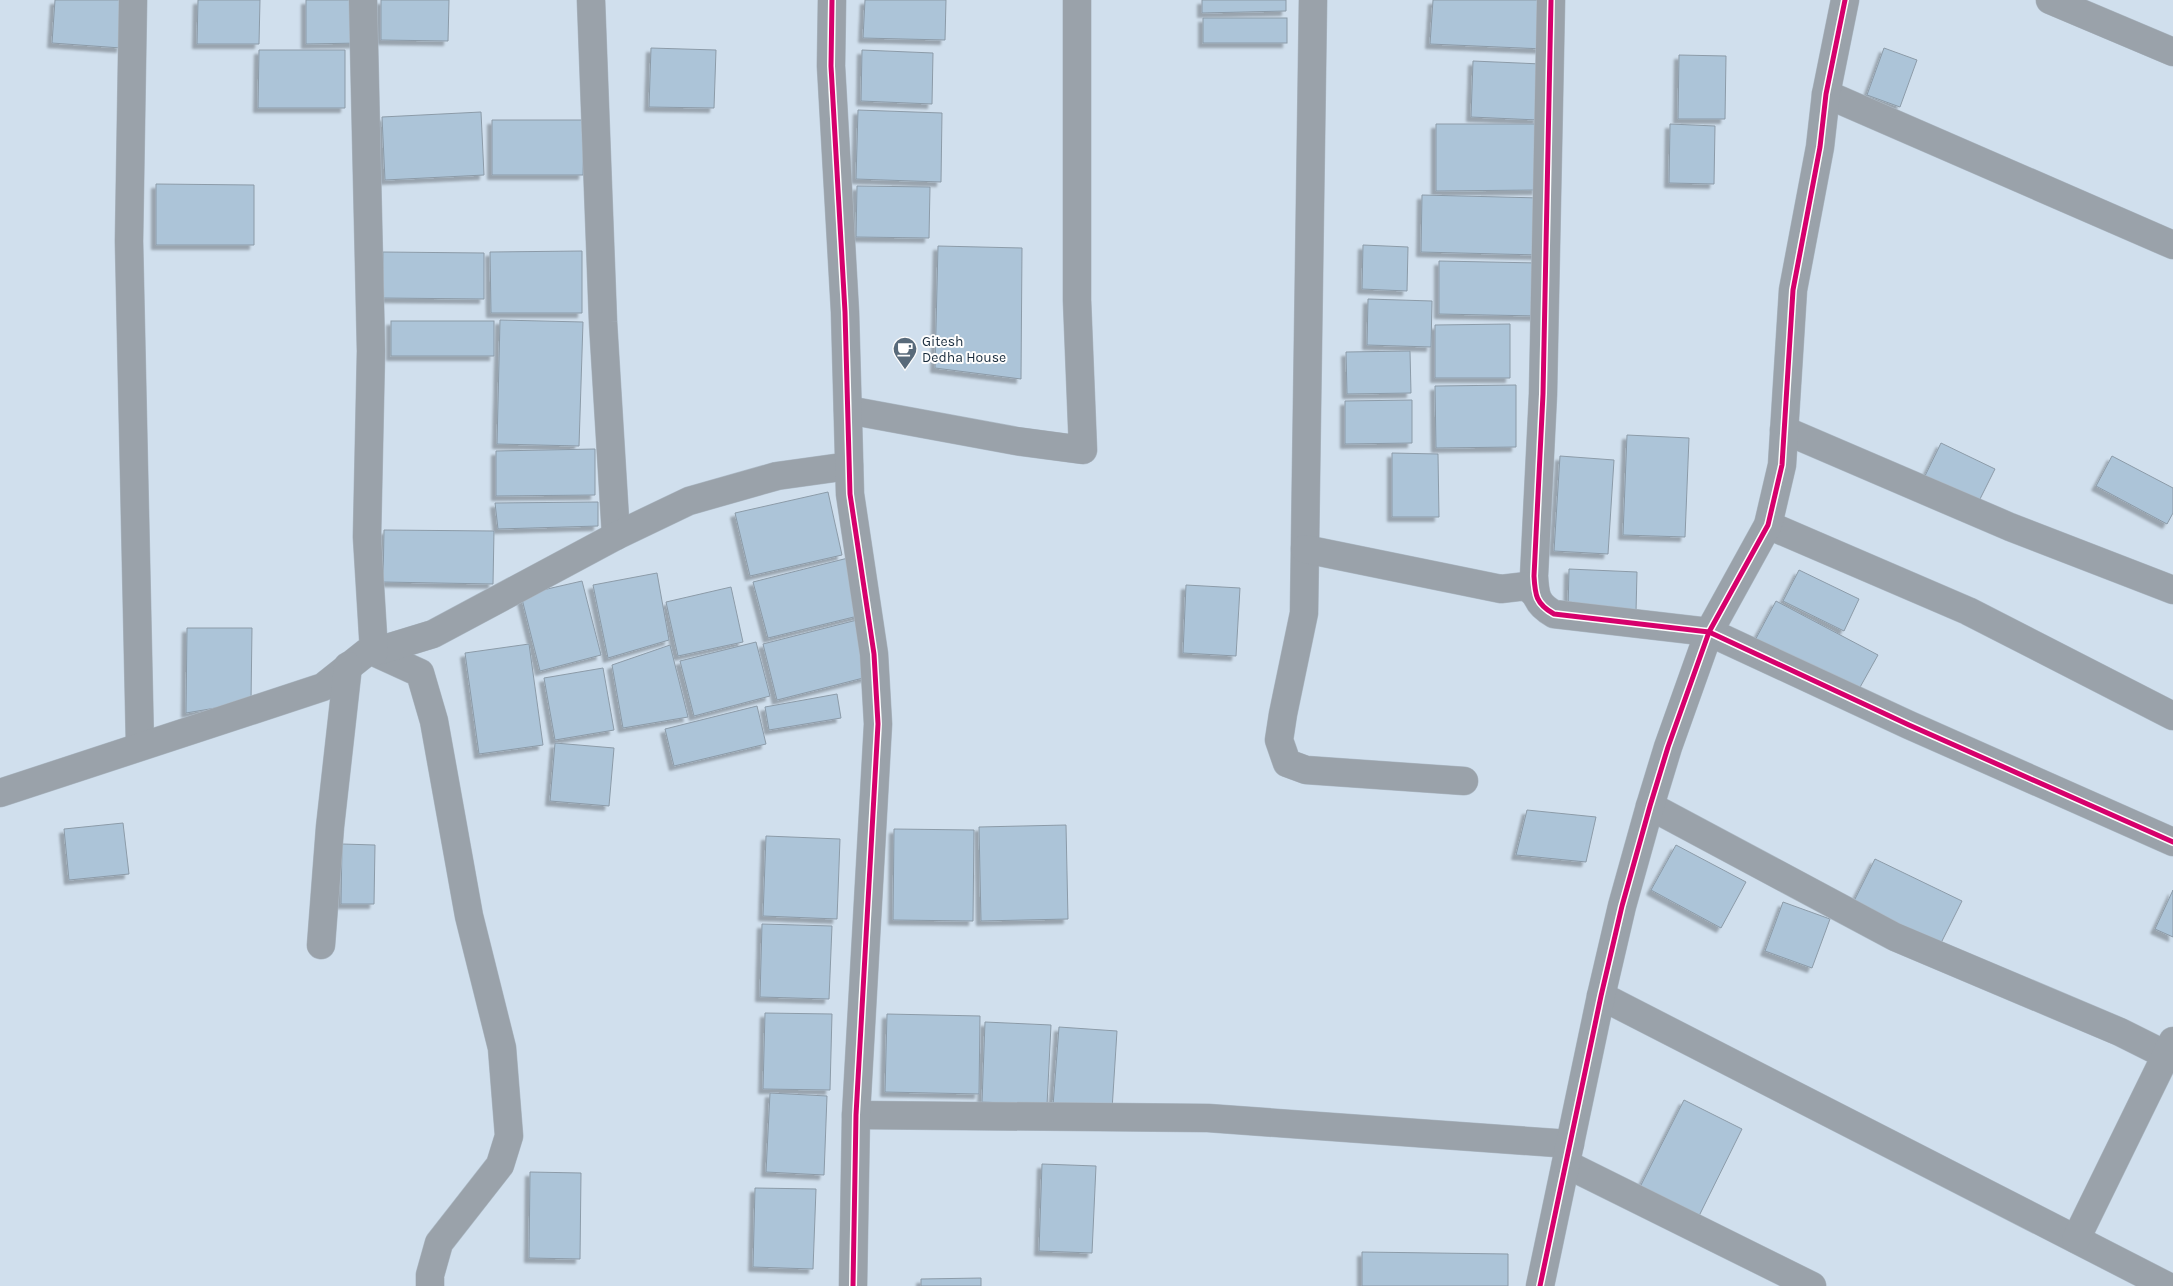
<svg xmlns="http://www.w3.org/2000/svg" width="2173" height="1286" font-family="Karla,sans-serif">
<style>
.building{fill:#acc4d8;stroke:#8c9ba8;filter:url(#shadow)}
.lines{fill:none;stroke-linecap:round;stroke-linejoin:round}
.minor-casing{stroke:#aebbc7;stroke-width:29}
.tertiary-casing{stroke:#aebbc7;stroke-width:29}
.minor{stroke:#9aa2aa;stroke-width:28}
.tertiary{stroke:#9aa2aa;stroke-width:28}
.cycleway-casing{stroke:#fdfdfd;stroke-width:8}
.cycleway{stroke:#d6006c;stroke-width:5}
.labels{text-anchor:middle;stroke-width:4;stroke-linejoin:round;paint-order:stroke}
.poi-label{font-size:14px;fill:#182b3c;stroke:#fdfdfd;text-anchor:start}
</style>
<defs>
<filter id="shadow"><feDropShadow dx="-4.5" dy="4.5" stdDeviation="1" flood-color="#0004"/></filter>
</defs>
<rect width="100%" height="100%" fill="#d0dfed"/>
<!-- building -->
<g class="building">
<path d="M55,0H125L121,48L52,43Z"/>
<path d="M198,0H260L259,44H197Z"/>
<path d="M306,0H360L361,43L306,44Z"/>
<path d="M381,0H449L448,41L381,40Z"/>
<path d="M865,0H946L945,40L863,38Z"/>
<path d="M1202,0H1286V11L1202,13Z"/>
<path d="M1433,0H1546L1544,49L1430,44Z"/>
<rect x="1203" y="18" width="84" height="25"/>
<path d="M651,48L716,50L714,108L649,107Z"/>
<path d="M1884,48L1917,60L1900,107L1867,95Z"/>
<path d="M259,50H345V108H258Z"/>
<path d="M862,50L933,53L932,104L861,101Z"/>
<path d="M1679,55L1726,56L1725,119H1678Z"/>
<path d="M1473,61L1541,64L1538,120L1471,117Z"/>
<path d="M858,110L942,113L941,182L856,179Z"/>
<path d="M481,112L484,175L385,180L382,117Z"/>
<path d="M492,120H584L583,175H492Z"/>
<path d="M1436,124H1536L1537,190L1436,191Z"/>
<path d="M1670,124L1715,126L1714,184L1669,183Z"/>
<path d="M156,184L254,185V245H156Z"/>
<path d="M857,186L930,187L929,238L856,237Z"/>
<path d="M1422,195L1540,198L1539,255L1421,252Z"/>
<path d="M1363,245L1408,247L1407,291L1362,289Z"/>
<path d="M938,246L1022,248L1021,379L935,368Z"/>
<path d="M582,251V313H491L490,252Z"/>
<path d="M383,252L484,253V299L383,298Z"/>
<path d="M1439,261L1538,263L1537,316L1439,314Z"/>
<path d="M1368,299L1432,301L1431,347L1367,345Z"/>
<path d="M500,320L583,322L579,446L497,444Z"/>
<rect x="391" y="321" width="103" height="35"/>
<path d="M1510,324V378H1435V325Z"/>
<path d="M1410,351L1411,393L1347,394L1346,352Z"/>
<path d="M1516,385V447L1436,448L1435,386Z"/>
<path d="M1412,400V443L1345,444V401Z"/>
<path d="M1627,435L1689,438L1685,537L1623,535Z"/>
<path d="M1941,443L1995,469L1976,507L1922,482Z"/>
<path d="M595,449V495L496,496V451Z"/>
<path d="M1392,453L1438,454L1439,517H1392Z"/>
<path d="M1560,456L1614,460L1608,554L1554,551Z"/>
<path d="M2112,456L2173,488V513L2167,524L2096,486Z"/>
<path d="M828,492L842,555L750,576L735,513Z"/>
<path d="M598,502V526L498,529L495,503Z"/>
<path d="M384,530L494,531L493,584L383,582Z"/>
<path d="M848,558L862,615L768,638L753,582Z"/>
<path d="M1569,569L1637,572L1636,612L1568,610Z"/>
<path d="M1799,570L1859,599L1844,631L1783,601Z"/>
<path d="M657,573L669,640L608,658L593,585Z"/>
<path d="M582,581L601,655L540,671L521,595Z"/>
<path d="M1186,585L1240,588L1236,656L1183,653Z"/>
<path d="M731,587L743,642L678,656L666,602Z"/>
<path d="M1776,601L1878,655L1854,698L1753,644Z"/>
<path d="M857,620L871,676L777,700L763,644Z"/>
<path d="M187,628H252L251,702L186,713Z"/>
<path d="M756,642L770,696L694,716L680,661Z"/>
<path d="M529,644L543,745L479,754L465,653Z"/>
<path d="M670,645L688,717L623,728L612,665Z"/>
<path d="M603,668L614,730L555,740L544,678Z"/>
<path d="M837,694L841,718L769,730L765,707Z"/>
<path d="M757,706L766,744L674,766L665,729Z"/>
<path d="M555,743L614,748L609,806L550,801Z"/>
<path d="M1527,810L1596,817L1586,862L1516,855Z"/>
<path d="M123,823L129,874L69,880L64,829Z"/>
<path d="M1066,825L1068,919L981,921L979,827Z"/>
<path d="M894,829L974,830L973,921L893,920Z"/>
<path d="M766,836L840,839L837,919L763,916Z"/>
<path d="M342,844L375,845L374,904H341Z"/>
<path d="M1676,845L1746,882L1721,928L1651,890Z"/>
<path d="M1875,859L1962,901L1938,949L1851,907Z"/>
<path d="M2173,890V937L2155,929Z"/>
<path d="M1783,902L1830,919L1812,968L1765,951Z"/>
<path d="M762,924L832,926L829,999L760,997Z"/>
<path d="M765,1013L832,1014L830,1090L763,1089Z"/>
<path d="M887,1014L980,1016L979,1094L885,1092Z"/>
<path d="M985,1022L1051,1025L1047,1105L982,1102Z"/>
<path d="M1059,1027L1117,1031L1112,1110L1053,1106Z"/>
<path d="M770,1093L827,1096L824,1175L766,1172Z"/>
<path d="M1684,1100L1742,1129L1698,1218L1639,1189Z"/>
<path d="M1042,1164L1096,1166L1092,1253L1039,1251Z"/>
<path d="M530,1172L581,1173L580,1259L529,1258Z"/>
<path d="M755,1188L816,1189L813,1269L753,1267Z"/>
<path d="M1362,1252L1508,1254V1286H1362Z"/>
<path d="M981,1278V1286H921V1279Z"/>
</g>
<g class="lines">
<defs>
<g id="minor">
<path d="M133,0L129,241L140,746"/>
<path d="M591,0L603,322L616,536"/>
<path d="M1313,0L1304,613L1283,714L1279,740L1287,763L1306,770L1464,781"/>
<path d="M1551,0L1543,394L1534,576C1535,595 1536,604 1554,614L1709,632L1909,725L2173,842"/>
<path d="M2050,0L2173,52"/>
<path d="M1826,94L2173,245"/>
<path d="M848,410L1016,441L1083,450L1077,300V0"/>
<path d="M1784,430L2010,527L2173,590"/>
<path d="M1768,525L1968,611L2173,716"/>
<path d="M1305,549L1501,589L1527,586L1535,594"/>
<path d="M374,652L420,673L434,721L469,916L502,1048L509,1136L500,1165L439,1243L430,1275V1286"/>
<path d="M374,652L433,634L616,536L689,501L777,476L849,466"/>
<path d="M0,793L323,687L367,652H374L367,537L371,351L363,0"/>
<path d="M1650,806L1895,937L2120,1032L2166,1055"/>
<path d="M321,945L330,827L348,666"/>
<path d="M1601,996L2167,1286"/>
<path d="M856,1115L1208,1118L1570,1144"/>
<path d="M1566,1164L1812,1286"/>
<path d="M2076,1239L2173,1041"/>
<path d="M1540,1286L1601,996L1622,906L1650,806L1668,747L1709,632L1768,525L1782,465L1793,290L1820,147L1826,94L1845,0"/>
</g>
<path id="tertiary" d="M832,0L831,66L845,312L850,494L874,654L878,724L856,1115L853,1286"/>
</defs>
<!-- minor casing -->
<use href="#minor" class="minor-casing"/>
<!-- tertiary casing -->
<use href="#tertiary" class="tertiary-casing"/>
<!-- minor -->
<use href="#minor" class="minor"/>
<!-- tertiary -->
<use href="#tertiary" class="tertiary"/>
<defs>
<g id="cycleway">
<path d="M832,0L831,66L845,312L850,494L874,654L878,724L856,1115L853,1286"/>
<path d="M1551,0L1543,394L1534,576C1535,595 1536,604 1554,614L1709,632L1909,725L2173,842"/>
<path d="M1540,1286L1601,996L1622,906L1650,806L1668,747L1709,632L1768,525L1782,465L1793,290L1820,147L1826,94L1845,0"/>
</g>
</defs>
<!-- cycleway casing -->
<use href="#cycleway" class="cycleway-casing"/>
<!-- cycleway -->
<use href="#cycleway" class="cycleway"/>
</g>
<!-- icons -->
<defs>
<symbol id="cafe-pin" viewBox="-11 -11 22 30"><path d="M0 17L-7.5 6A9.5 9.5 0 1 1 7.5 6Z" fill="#586a7a" stroke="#fdfdfd"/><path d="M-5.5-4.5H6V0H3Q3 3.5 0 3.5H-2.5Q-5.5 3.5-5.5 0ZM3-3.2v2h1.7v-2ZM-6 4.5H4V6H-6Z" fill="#fff"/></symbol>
</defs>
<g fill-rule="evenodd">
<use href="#cafe-pin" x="891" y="335" width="28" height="38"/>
</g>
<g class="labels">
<!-- poi labels -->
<g class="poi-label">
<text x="922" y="346">Gitesh<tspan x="922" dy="16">Dedha House</tspan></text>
</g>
</g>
</svg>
